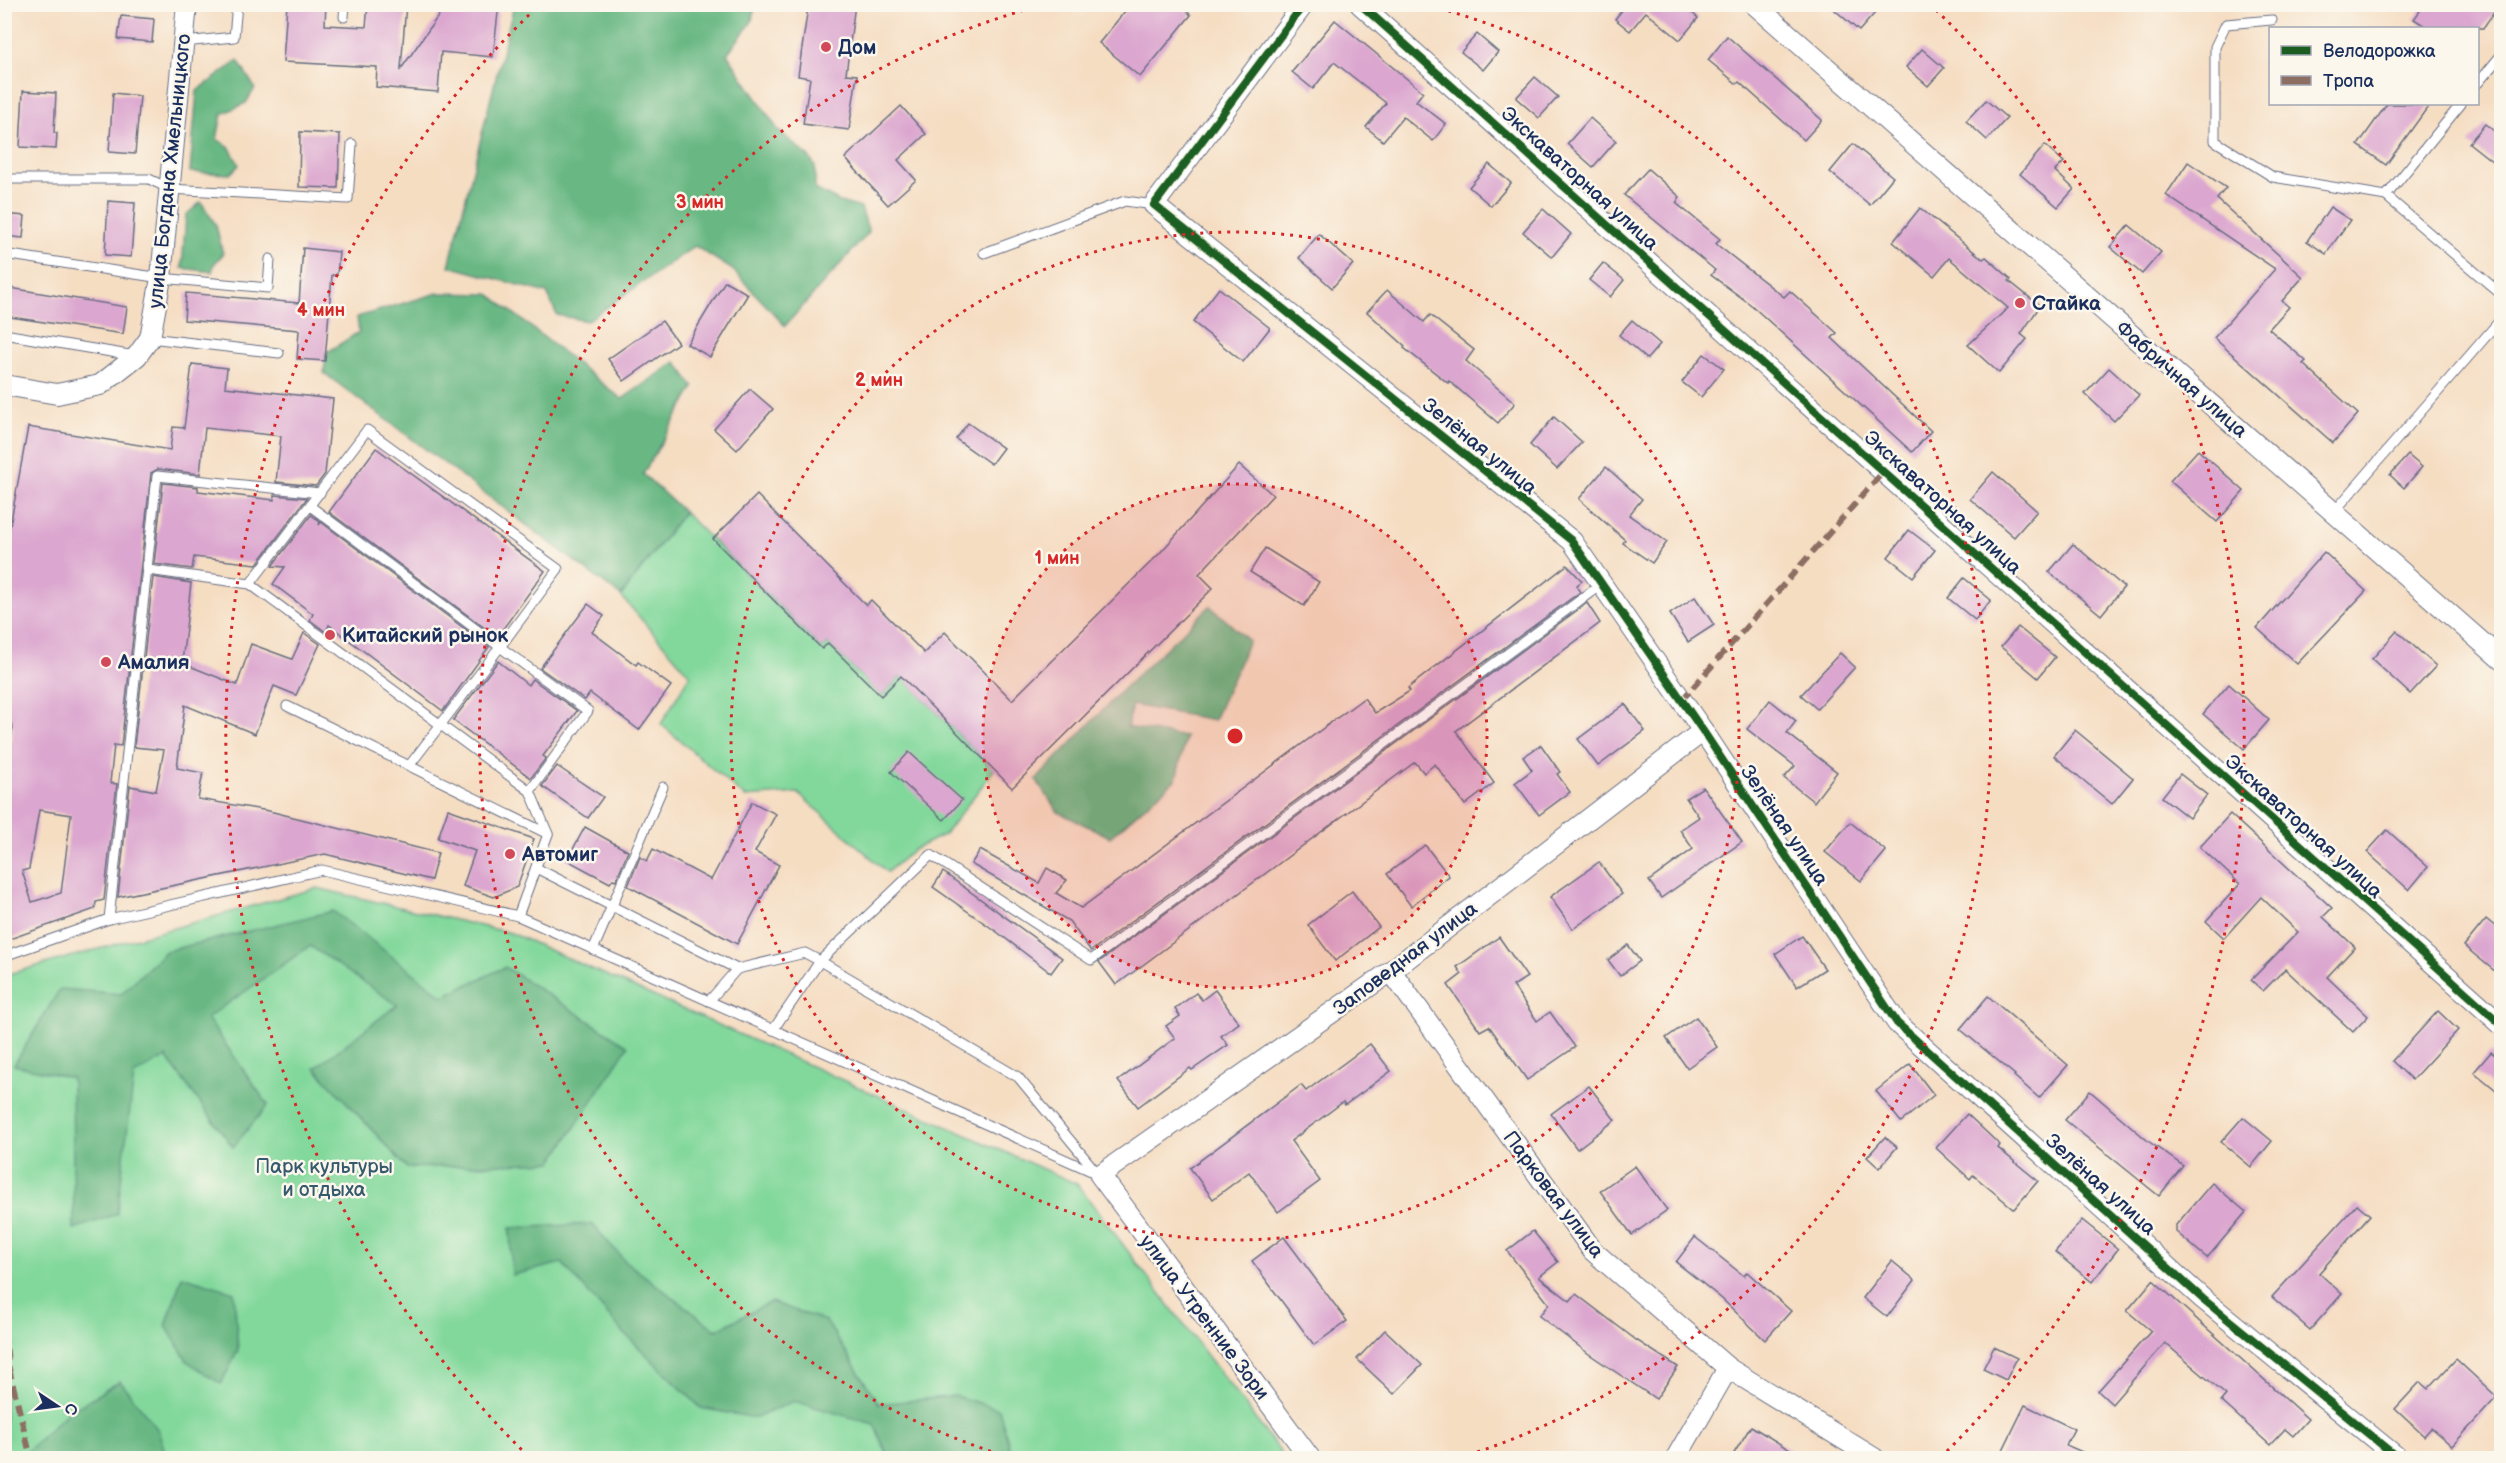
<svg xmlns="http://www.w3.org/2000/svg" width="2506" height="1463" font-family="'Balsamiq Sans',sans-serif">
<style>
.green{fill:#82d89b;stroke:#4e847c;stroke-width:1.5}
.forest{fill:#69b883;stroke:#427470;stroke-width:1.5}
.building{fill:#dba6cf;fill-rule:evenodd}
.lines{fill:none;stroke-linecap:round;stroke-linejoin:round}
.lane-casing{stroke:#676c81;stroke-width:11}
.street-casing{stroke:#676c81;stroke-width:22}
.lane{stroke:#fff;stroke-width:9}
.street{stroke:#fff;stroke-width:20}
.quiet{stroke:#8d6e63;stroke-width:6;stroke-dasharray:12 6;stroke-linecap:butt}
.cycleway-casing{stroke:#fbf7ec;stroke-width:11}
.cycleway{stroke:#1b5e20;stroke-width:8}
.ring{fill:none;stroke:#d62828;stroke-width:3;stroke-dasharray:3 6}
.poi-dot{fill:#d1495b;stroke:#fbf7ec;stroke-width:2}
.labels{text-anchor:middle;stroke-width:5;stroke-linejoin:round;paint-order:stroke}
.poi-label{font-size:20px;font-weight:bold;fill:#1b2f5e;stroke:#fbf7ec;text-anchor:start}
.street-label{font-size:20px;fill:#1b2f5e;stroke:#fbf7ec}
.park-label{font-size:20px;fill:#35596d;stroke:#fbf7ec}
.centre{fill:#d62828;stroke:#fbf7ec;stroke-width:3}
.ring-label{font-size:18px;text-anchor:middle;font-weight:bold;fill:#d62828;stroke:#fbf7ec;stroke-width:5;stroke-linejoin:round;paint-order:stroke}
</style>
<rect width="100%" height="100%" fill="#fbf7ec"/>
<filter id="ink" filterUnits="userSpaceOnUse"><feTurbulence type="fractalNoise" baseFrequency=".0167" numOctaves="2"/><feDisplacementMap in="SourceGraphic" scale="12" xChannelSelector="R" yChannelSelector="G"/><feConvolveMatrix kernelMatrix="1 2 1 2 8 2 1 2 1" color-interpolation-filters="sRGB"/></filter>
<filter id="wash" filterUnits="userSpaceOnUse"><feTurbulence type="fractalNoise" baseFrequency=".008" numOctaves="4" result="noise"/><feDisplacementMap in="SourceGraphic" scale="24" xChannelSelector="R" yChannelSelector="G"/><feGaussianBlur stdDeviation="1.35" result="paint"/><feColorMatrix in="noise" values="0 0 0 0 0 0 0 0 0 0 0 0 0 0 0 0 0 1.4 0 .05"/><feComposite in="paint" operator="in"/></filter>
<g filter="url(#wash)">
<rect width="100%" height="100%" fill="#f5ddc2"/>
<!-- green -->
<g class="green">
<path d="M684,512L822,649L828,643L881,696L901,676L994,770L945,834L915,849L887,872L798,793L745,797L661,724L690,675L621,596Z"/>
<path d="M317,888L511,933L1077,1184L1285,1458H5V975Z"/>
</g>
<!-- forest -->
<g class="forest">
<path d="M514,5H756L751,23L727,54L778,130L810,158L815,167V189L840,202L861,208L869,232L785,326L733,270L695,246L587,321L557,315L547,293L449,266Z"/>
<path d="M238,61L255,88L246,103L222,114L217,139L230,148L239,165L230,174L190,172L197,91Z"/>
<path d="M201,202L216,225L223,254L214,264L212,272L182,268L186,215Z"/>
<path d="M438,293L489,294L622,399L676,362L694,387L643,474L684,512L621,596L324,373L326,353L359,332L357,317Z"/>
<path d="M1210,606L1249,641L1214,720L1132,705L1127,727L1186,737L1176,779L1110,837L1058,812L1036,780L1119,693Z"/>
<path d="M333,911L443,996L505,967L628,1046L552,1162L407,1168L315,1068L397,1005L310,946L207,1018L268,1105L233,1147L166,1057L134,1075L117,1214L74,1229L72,1078L14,1065L60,989L121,994L166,951Z"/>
<path d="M592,1224L625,1261L716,1330L771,1302L826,1321L879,1404L955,1396L999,1409L1010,1449L986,1458H889L874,1424L794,1401L756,1418L701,1408L624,1333L562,1263L512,1275L510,1228Z"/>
<path d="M182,1276L234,1292L238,1350L221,1384L187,1361L166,1326Z"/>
<path d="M120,1381L158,1430L167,1458H20L66,1414Z"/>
</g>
<g id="blocks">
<!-- building -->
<g class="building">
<path d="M287,4H326L325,25L366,27L368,4H406L401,69L441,12L449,8L450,4H499L493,57L441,52L438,92L376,87L377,67L283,62Z"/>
<path d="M818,4H855L846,74L857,75L849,130L803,124L810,78L798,76L808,7L818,8Z"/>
<path d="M1131,4H1178L1191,15L1140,77L1099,43Z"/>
<path d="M1627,4H1682L1698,18L1680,40L1646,12L1630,31L1615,19Z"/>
<path d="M1828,4H1883L1859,31Z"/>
<path d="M2425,4H2500L2483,28H2428L2414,19Z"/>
<path d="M121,16L154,19L152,42L118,39Z"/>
<path d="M1335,20L1423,92L1416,101L1446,124L1433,141L1403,117L1383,141L1366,127L1386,103L1334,62L1313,89L1292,72Z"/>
<path d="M1477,34L1498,52L1483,70L1461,52Z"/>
<path d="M1727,36L1822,120L1804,140L1739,82L1737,84L1708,60Z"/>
<path d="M1922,49L1944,68L1928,86L1906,67Z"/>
<path d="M1535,77L1558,97L1539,118L1516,98Z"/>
<path d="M23,91L56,93L54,133H57L56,149L20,147Z"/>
<path d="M113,93L140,96L135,154L109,152Z"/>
<path d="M1986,100L2007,118L1987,140L1966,121Z"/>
<path d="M2387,104H2430L2386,165L2358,145Z"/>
<path d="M901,106L926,134L898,160L916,180L888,205L845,158Z"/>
<path d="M1590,118L1616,141L1593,167L1567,144Z"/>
<path d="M2485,124L2502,137V169L2469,143Z"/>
<path d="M300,132L340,134L338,188L299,187Z"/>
<path d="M1853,144L1893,177L1870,205L1830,172Z"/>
<path d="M2045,145L2064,162L2055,171L2074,189L2058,207L2020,174Z"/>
<path d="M2188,162L2226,188L2217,199L2303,277L2282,301L2289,307L2269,329L2306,361L2303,364L2358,414L2333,443L2214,338L2275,269L2166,195Z"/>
<path d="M1489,164L1511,183L1491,206L1469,187Z"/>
<path d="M1648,169L1680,197L1676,203L1720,239L1716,244L1784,297L1790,291L1837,333L1832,338L1931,431L1912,452L1750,304L1711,275L1715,270L1624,195Z"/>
<path d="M108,201L135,203L131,257L105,255Z"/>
<path d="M2330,207L2350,220L2326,254L2307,241Z"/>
<path d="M1920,208L1983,259L1986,257L2011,279L2009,281L2040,306L2021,334L2027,339L1999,373L1968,345L2008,308L1949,258L1934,276L1893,242Z"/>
<path d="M1543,209L1571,234L1552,257L1523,232Z"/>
<path d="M4,214L25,216L23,238L4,236Z"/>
<path d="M2129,225L2161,252L2142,274L2110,247Z"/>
<path d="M1319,234L1353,264L1332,288L1299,258Z"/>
<path d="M303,248L339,252L337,275H332L325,361L297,359L299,330L184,320L186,293L299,303Z"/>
<path d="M1603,263L1624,280L1610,297L1589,280Z"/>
<path d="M725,281L748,294L710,357L687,344Z"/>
<path d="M4,287L127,307L123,334L4,316Z"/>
<path d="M1219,288L1270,328L1243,362L1193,322Z"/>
<path d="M1387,290L1424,322L1430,315L1474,350L1466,361L1515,403L1498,423L1449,381L1448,383L1404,348L1405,346L1367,312Z"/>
<path d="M1632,320L1660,344L1647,359L1619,335Z"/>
<path d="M662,321L678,343L624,381L608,359Z"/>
<path d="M1704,354L1724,369L1701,397L1682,382Z"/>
<path d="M192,364L227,368L225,387L333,399L325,474L316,486L276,482L281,436L205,428L200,474L158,469L151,473L121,746L114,745L110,783L117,784L104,900L96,902L95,909L4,941V777L13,727L4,710V559L28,427L170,450L173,427L184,428ZM39,810L71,815L61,893L32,902L22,871L29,869Z"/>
<path d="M2109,368L2139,395L2114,421L2085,394Z"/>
<path d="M750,389L773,409L737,450L714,429Z"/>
<path d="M1554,417L1582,442L1557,469L1530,445Z"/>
<path d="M968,423L1003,448L991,464L956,439Z"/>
<path d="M376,448L545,571L497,637L329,512Z"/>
<path d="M2198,450L2244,491L2217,522L2170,481Z"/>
<path d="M2408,455L2422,467L2404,488L2390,475Z"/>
<path d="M1239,465L1273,495L1199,574L1213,588L1012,788L901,676L881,696L828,643L822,649L713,539L757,495L866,605L871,600L924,653L945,632L1012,700L1159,554Z"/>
<path d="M1606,467L1642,499L1629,515L1667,542L1652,563L1623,543L1625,540L1579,499Z"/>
<path d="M1993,472L2037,511L2014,537L1970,499Z"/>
<path d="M163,483L198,487V491L274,500V495L307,498L257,564L194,557L192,569L154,564Z"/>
<path d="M311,515L320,521L319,525L321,522L489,647L443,711L329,625L326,632L310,620L313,614L273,584L285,567L272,566Z"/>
<path d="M1909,530L1935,550L1913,577L1888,557Z"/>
<path d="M2073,544L2124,587L2101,615L2049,572Z"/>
<path d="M1265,548L1319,582L1304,606L1250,572Z"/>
<path d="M2324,552L2366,591L2297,664L2257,628Z"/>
<path d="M1567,565L1582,581L1576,586L1580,592L1091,951L1069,921L971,864L980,850L1039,883L1047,868L1067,880L1056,893L1081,908L1364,698L1375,713L1410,691L1408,688Z"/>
<path d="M153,577L191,583L182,663L237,685L251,644L292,659L304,633L320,644L296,695L274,686L255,734L185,705L177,768L203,773L198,799L269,811L438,853L431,880L325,854L118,897L130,786L156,791L164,750L134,747Z"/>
<path d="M1964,578L1991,600L1975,620L1948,598Z"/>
<path d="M1695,597L1714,625L1688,642L1670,614Z"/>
<path d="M1587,603L1600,623L1456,731L1494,783L1465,805L1435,764L1424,773L1415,762L1116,985L1099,962Z"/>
<path d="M588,604L604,616L592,632L636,665L638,662L671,686L639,730L590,693L585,700L540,668Z"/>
<path d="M2018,627L2055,657L2038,678L2001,647Z"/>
<path d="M2397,631L2436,666L2410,694L2372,659Z"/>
<path d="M1840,653L1855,667L1817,709L1801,695Z"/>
<path d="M498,661L528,685L532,679L577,711L543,756L546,758L531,778L453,720Z"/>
<path d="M2229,684L2269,720L2244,749L2203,714Z"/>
<path d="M1770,700L1796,721L1787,733L1837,772L1814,802L1784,778L1795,766L1747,729Z"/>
<path d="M1625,704L1645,731L1598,766L1578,739Z"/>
<path d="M2075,730L2133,778L2112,804L2054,756Z"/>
<path d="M1541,745L1560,772L1557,774L1570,792L1539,815L1515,783L1532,770L1523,757Z"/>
<path d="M909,752L962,800L944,820L891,772Z"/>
<path d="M557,766L603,797L588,818L542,786Z"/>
<path d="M2180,774L2207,795L2189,818L2162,797Z"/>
<path d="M1703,787L1742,842L1661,898L1649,881L1693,849L1680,830L1699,817L1686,798Z"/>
<path d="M752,802L776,814L755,852L779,865L737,944L628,886L640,857L647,861L653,849L711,880Z"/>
<path d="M448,809L534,839L517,887L494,897L463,886L475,851L438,838Z"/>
<path d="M2230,814L2332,908L2323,917L2355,947L2327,977L2368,1016L2353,1032L2285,969L2263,991L2251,980L2298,932L2261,897L2224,938L2206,921L2240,884L2200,847Z"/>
<path d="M1850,822L1886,851L1861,881L1825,852Z"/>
<path d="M585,827L628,851L616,880L613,879L610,883L567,860Z"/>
<path d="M2387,830L2428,867L2409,890L2367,852Z"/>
<path d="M1425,845L1449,876L1411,906L1387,874Z"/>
<path d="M1599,862L1622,894L1573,929L1550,897Z"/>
<path d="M943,872L1062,958L1051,973L997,932L933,887Z"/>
<path d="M1352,891L1379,927L1335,961L1308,925Z"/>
<path d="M2486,919L2502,932V977L2464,946Z"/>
<path d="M1802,936L1825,969L1797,987L1775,954Z"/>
<path d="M1499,937L1527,977L1513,986L1537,1021L1550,1012L1575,1047L1527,1080L1489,1026L1480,1031L1448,985L1462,974L1457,967Z"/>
<path d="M1628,945L1640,961L1620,976L1608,960Z"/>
<path d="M1215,990L1239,1023L1221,1036L1228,1045L1192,1070L1190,1068L1138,1107L1118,1081L1175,1038L1166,1026L1180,1016L1175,1009L1196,993L1202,1000Z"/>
<path d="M1988,996L2068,1065L2039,1098L2014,1076L2015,1075L1960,1029Z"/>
<path d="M2438,1011L2458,1030L2412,1080L2392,1061Z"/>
<path d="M1696,1017L1717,1047L1687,1068L1666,1038Z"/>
<path d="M1370,1044L1391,1071L1345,1105L1343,1102L1291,1141L1320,1181L1278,1212L1249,1172L1213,1199L1190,1168L1301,1085L1306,1091Z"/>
<path d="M2491,1052L2502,1061V1095L2474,1072Z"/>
<path d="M1910,1064L1934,1095L1901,1122L1876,1091Z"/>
<path d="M1589,1086L1615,1120L1577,1149L1551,1114Z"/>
<path d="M2090,1091L2148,1141L2183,1166L2159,1196L2065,1120Z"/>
<path d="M1967,1114L2000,1145L1998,1148L2038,1181L2014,1209L1973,1175L1970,1179L1936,1148Z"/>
<path d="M2243,1117L2272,1141L2251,1167L2221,1142Z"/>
<path d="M1885,1137L1897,1147L1879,1168L1867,1157Z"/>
<path d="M1635,1166L1667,1210L1632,1235L1600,1191Z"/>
<path d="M2212,1183L2246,1212L2207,1258L2176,1232V1225Z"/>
<path d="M2357,1204L2370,1215L2319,1273L2342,1294L2310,1330L2272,1297Z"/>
<path d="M2082,1220L2118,1249L2092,1282L2055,1252Z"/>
<path d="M1533,1231L1558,1262L1539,1277L1570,1301L1576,1294L1636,1340L1678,1367L1656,1399L1589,1354L1539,1316L1549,1304L1507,1251Z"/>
<path d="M1284,1237L1347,1321L1314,1345L1252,1261Z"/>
<path d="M1695,1237L1744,1276L1747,1272L1791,1311L1765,1340L1722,1299L1676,1262Z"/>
<path d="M1892,1261L1915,1280L1887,1317L1863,1298Z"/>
<path d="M2153,1280L2308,1419L2293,1436L2285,1429L2270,1445L2221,1401L2226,1395L2165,1343L2112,1404L2098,1391L2151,1331L2127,1311Z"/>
<path d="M1385,1330L1422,1365L1394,1394L1357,1359Z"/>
<path d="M1994,1347L2017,1358L2006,1380L1983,1369Z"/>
<path d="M2456,1359L2497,1397L2452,1446L2431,1428L2424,1436L2395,1409L2420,1382L2428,1389Z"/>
<path d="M2025,1405L2074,1429L2066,1445L2096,1458H1999Z"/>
<path d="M1751,1426L1803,1458H1731Z"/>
</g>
</g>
</g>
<g filter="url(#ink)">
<use href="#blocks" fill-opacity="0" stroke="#676c81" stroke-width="1.5"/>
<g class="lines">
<defs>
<g id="lane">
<path d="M344,17L345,4"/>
<path d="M2272,20L2226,24L2215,47V141L2273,177L2386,196L2502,295"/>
<path d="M184,42L234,37L237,4"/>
<path d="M2478,83L2502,54"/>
<path d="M4,179H149L170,189L348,199L352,144"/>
<path d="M2386,196L2461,104"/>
<path d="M984,253L1125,201L1154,205"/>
<path d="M4,254L161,278L268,288L270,259"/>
<path d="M4,334L135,356"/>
<path d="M150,338L279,353"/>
<path d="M310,506L500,647L409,766"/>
<path d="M2334,512L2502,318"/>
<path d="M148,570L250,584L530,791L548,834L287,706"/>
<path d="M250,584L367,430L558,569L500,647L588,711L530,791"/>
<path d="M536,868L737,969L805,953L820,961L1018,1077L1098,1174"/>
<path d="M518,916L548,834"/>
<path d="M109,919L157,476L320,493"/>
<path d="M593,950L663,787"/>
<path d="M4,956L109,919L322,870L518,916L1100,1175"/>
<path d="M709,1001L737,969"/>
<path d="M773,1030L820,961L931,855L1091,960L1602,584"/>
</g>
<g id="street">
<path d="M1304,4L1154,205L1572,541L1703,731L1897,1023L2203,1299L2398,1458"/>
<path d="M1360,4L2502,1025"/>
<path d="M1754,4L2502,660"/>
<path d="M4,385L57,394L100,385L137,356L150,338L161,278L187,4"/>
<path d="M1391,971L1593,1251L1728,1368L1874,1458"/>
<path d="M1310,1458L1100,1175L1391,971L1703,731"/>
<path d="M1676,1458L1728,1368"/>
</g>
</defs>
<!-- lane casing -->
<use href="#lane" class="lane-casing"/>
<!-- street casing -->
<use href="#street" class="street-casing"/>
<!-- lane -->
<use href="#lane" class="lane"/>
<!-- street -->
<use href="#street" class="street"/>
<!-- quiet -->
<g class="quiet">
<path d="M1681,701L1884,471"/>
<path d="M4,1331L9,1369L31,1458"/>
</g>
<defs>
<g id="cycleway">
<path d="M1304,4L1154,205L1572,541L1703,731L1897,1023L2203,1299L2398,1458"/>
<path d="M1360,4L2502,1025"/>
</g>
</defs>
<!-- cycleway casing -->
<use href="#cycleway" class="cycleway-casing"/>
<!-- cycleway -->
<use href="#cycleway" class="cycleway"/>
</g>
</g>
<!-- distance rings -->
<circle cx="1235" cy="736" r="252" fill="#d62828" fill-opacity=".12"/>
<g class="ring">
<circle cx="1235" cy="736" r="252"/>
<circle cx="1235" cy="736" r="504"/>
<path d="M1008 1457A756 756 0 0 1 1039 6M1431 6A756 756 0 0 1 1462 1457"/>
<path d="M528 1456A1009 1009 0 0 1 534 10M1936 10A1009 1009 0 0 1 1942 1456"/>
</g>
<!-- markers -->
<g class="poi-dot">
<circle cx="826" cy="47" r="6"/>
<circle cx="2020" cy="303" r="6"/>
<circle cx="330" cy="635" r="6"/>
<circle cx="106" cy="662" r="6"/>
<circle cx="510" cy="854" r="6"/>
</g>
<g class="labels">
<!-- poi labels -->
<g class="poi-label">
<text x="838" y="54">Дом</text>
<text x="2032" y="310">Стайка</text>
<text x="342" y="642">Китайский рынок</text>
<text x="118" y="669">Амалия</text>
<text x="522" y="861">Автомиг</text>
</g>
<!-- street labels -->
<g class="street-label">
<text transform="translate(169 171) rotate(-84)" y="7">улица Богдана Хмельницкого</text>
<text transform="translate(1580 178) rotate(42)" y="7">Экскаваторная улица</text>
<text transform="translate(2182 379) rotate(41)" y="7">Фабричная улица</text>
<text transform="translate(1480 446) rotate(39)" y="7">Зелёная улица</text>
<text transform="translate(1943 502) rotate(42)" y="7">Экскаваторная улица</text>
<text transform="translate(1785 825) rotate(56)" y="7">Зелёная улица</text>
<text transform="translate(2304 826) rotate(42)" y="7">Экскаваторная улица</text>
<text transform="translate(1405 958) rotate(-37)" y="7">Заповедная улица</text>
<text transform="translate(2101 1184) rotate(42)" y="7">Зелёная улица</text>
<text transform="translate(1554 1194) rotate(53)" y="7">Парковая улица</text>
<text transform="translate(1205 1317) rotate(53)" y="7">улица Утренние Зори</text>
</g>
<!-- park labels -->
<g class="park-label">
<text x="324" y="1173">Парк культуры<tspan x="324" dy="23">и отдыха</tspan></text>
</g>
</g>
<circle cx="1235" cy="736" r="9" class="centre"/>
<g class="ring-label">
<text x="700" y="208">3 мин</text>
<text x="321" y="316">4 мин</text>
<text x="879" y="386">2 мин</text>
<text x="1057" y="564">1 мин</text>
</g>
<!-- margin -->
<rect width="2506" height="1463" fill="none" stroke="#fbf7ec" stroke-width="24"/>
<!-- legend -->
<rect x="2269" y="27" width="210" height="78" fill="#fbf7ec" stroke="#a1a7b3" stroke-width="1.5"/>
<rect x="2281" y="46" width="30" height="9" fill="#1b5e20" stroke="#a1a7b3" stroke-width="1.5"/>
<text x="2323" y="57" font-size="18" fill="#1b2f5e">Велодорожка</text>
<rect x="2281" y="76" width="30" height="9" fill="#8d6e63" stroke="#a1a7b3" stroke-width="1.5"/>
<text x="2323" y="87" font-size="18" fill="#1b2f5e">Тропа</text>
<!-- north arrow -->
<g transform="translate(57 1406) rotate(103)" stroke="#fbf7ec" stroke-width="4.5" paint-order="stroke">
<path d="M0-4.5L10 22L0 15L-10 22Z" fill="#1b2f5e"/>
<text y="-9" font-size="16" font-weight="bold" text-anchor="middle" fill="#1b2f5e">С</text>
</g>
</svg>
